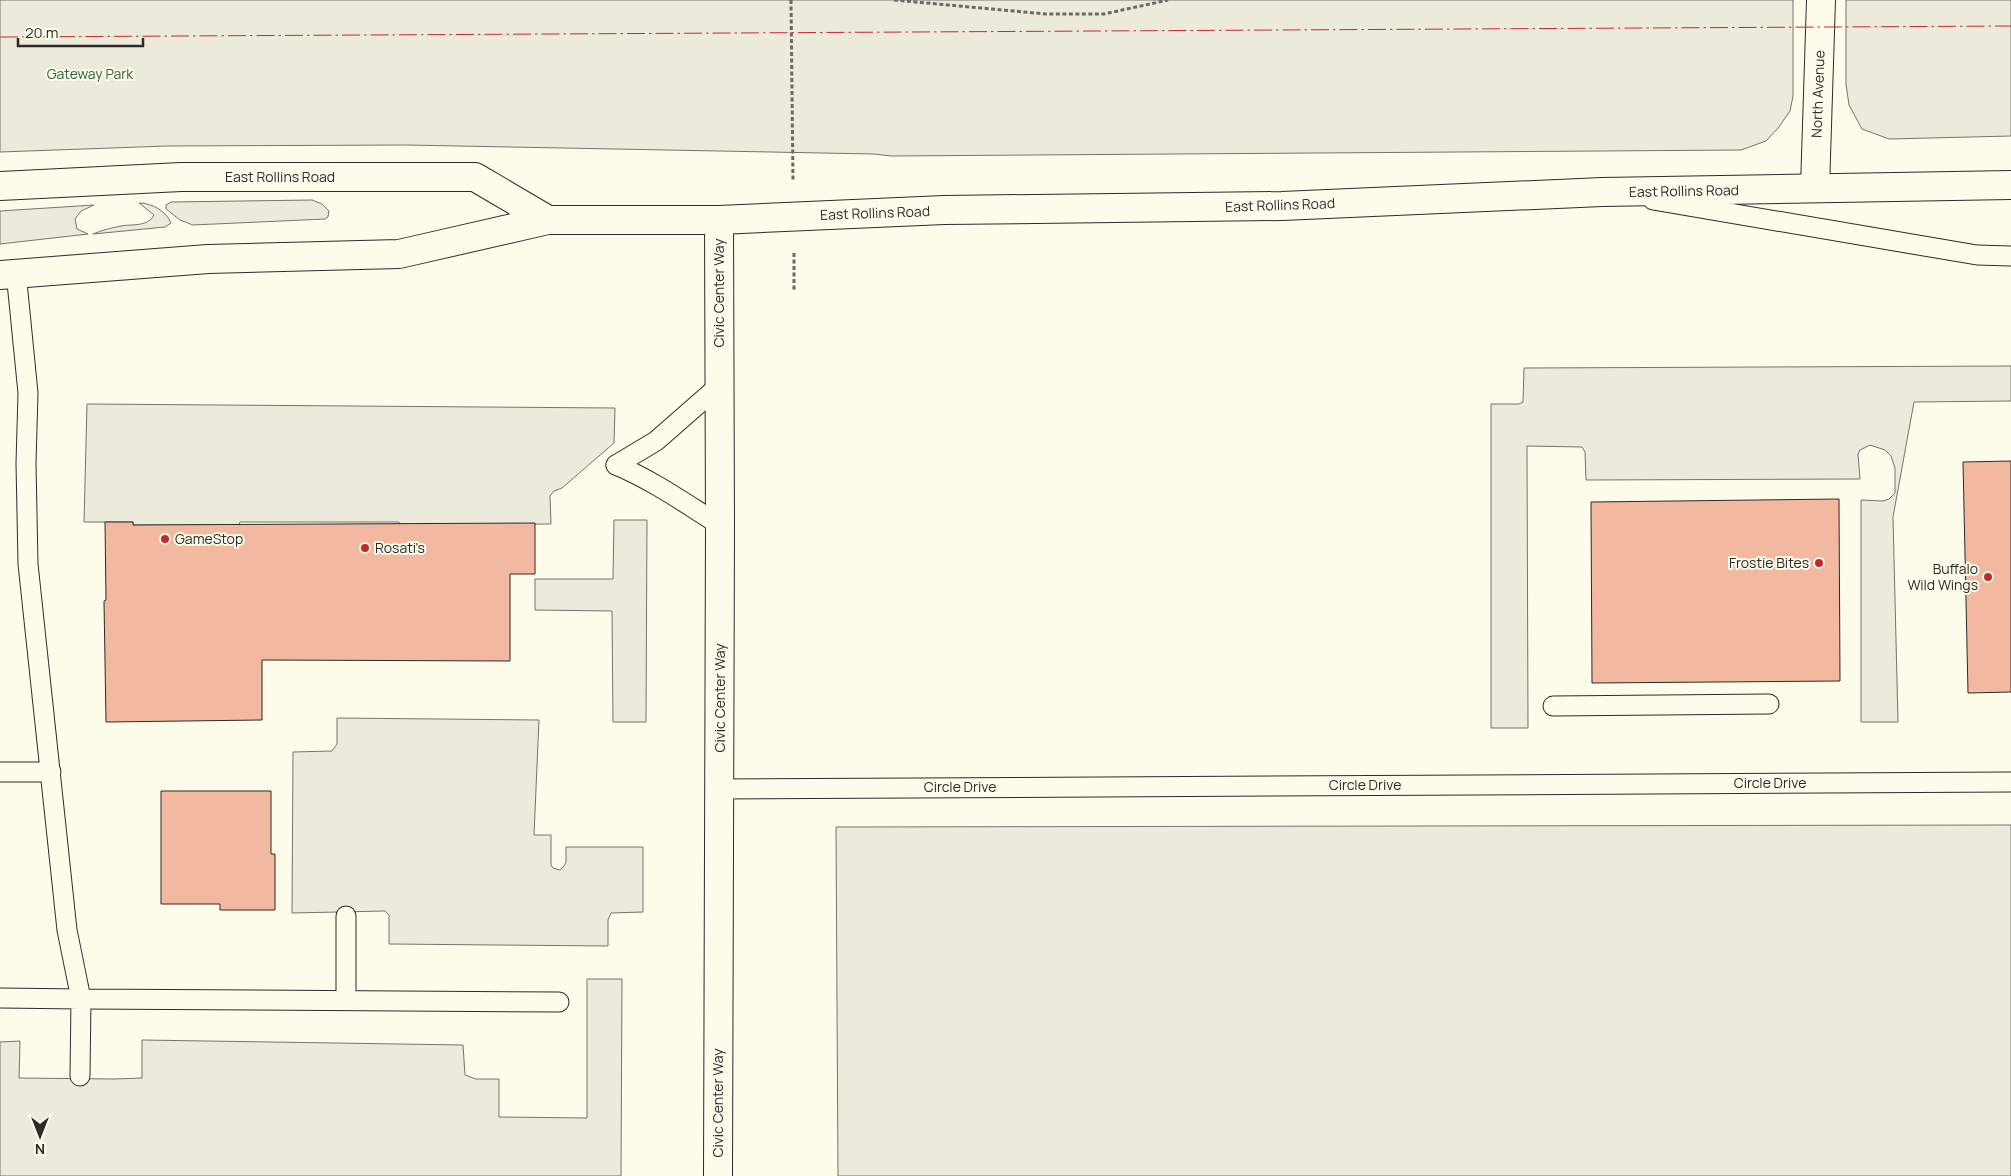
<svg xmlns="http://www.w3.org/2000/svg" width="2011" height="1176" font-family="Manrope,sans-serif">
<style>
.green{fill:#ecebdb;stroke:#74746e}
.parking{fill:#eceadb;stroke:#74746e}
.building{fill:#f2b8a0;stroke:#2b2b2b}
.lines{fill:none;stroke-linecap:round;stroke-linejoin:round}
.service-casing{stroke:#2b2b2b;stroke-width:21}
.minor-casing{stroke:#2b2b2b;stroke-width:30}
.secondary-casing{stroke:#2b2b2b;stroke-width:30}
.path{stroke:#6a6964;stroke-width:3;stroke-dasharray:4 2.5;stroke-linecap:butt}
.service{stroke:#fdfbea;stroke-width:19}
.minor{stroke:#fdfbea;stroke-width:28}
.secondary{stroke:#fdfbea;stroke-width:28}
.power{stroke:#c62828;stroke-width:1;stroke-dasharray:18 4 2.5 4;stroke-linecap:butt}
.poi-dot{fill:#c62828;stroke:#fdfbea;stroke-width:2}
.labels{text-anchor:middle;stroke-width:4;stroke-linejoin:round;paint-order:stroke}
.park-label{font-size:14px;fill:#34623c;stroke:#fdfbea}
.street-label{font-size:14px;fill:#2b2b2b;stroke:#fdfbea}
.poi-label{font-size:14px;fill:#2b2b2b;stroke:#fdfbea;text-anchor:start}
</style>
<rect width="100%" height="100%" fill="#fdfbea"/>
<!-- green -->
<g class="green">
<path d="M0,0H1793V96L1790,111L1778,128L1766,141L1741,150L891,156L874,154L406,145L167,146L0,152Z"/>
<path d="M1846,0H2011V136L1889,139L1862,129L1849,105L1846,84Z"/>
<path d="M312,200L322,204L329,211L328,217L325,219L193,225L180,220L166,209V205L171,202Z"/>
<path d="M139,203C152,203 166,211 171,223L165,227L93,234C102,230 111,228 121,226C132,224 148,227 154,215Z"/>
<path d="M94,205L81,211L75,219L77,229L88,234L0,244V211Z"/>
</g>
<!-- parking -->
<g class="parking">
<path d="M2011,366V401L1914,402L1893,517L1898,722H1861V500L1883,501L1889,499L1895,493V468L1891,456L1885,450L1870,445L1860,450L1858,454L1860,479L1586,480L1585,452L1582,447L1527,446L1528,728H1491V404H1519L1523,402L1524,368Z"/>
<path d="M87,404L615,408L614,443L562,488L554,491L550,496L551,524L400,525L399,522H240L239,525H133V522H84Z"/>
<path d="M614,520H647L646,722H613L612,611L535,610V579H613Z"/>
<path d="M337,718L539,720L534,835H551V865L553,868L560,870L564,866L566,862V847H643V912L611,913L608,920V946L389,944V915L385,911L292,913L293,752L332,751L337,744Z"/>
<path d="M2011,825V1176H838L836,827Z"/>
<path d="M587,979H622L621,1176H0V1042L20,1041L19,1078L114,1079L142,1078V1040L463,1045L465,1075L476,1079H499V1117L587,1118Z"/>
</g>
<!-- building -->
<g class="building">
<path d="M2011,461V692L1968,693L1963,462Z"/>
<path d="M1839,499L1840,681L1592,683L1591,502Z"/>
<path d="M105,522H133V525L535,523V574H510V661L262,660V720L106,722L104,601L106,600Z"/>
<path d="M161,791H271V854H275V910H220V904H161Z"/>
</g>
<g class="lines">
<defs>
<g id="service">
<path d="M1653,200L1977,255L2011,256"/>
<path d="M16,272L28,393L26,463L28,564L67,930L81,999L559,1002"/>
<path d="M616,465L656,441L720,385"/>
<path d="M616,465C654,481 686,504 720,525"/>
<path d="M1553,706L1769,704"/>
<path d="M0,772H51"/>
<path d="M719,789L2011,782"/>
<path d="M346,916V1000"/>
<path d="M0,998L81,999L80,1076"/>
</g>
<g id="minor">
<path d="M1815,188L1821,0"/>
<path d="M718,1176L720,525L719,220"/>
</g>
<g id="secondary">
<path d="M0,186L181,177H475L548,220"/>
<path d="M0,275L208,259L399,254L548,220H719L944,210L1282,206L1602,192L2011,185"/>
</g>
</defs>
<!-- service casing -->
<use href="#service" class="service-casing"/>
<!-- minor casing -->
<use href="#minor" class="minor-casing"/>
<!-- secondary casing -->
<use href="#secondary" class="secondary-casing"/>
<!-- path -->
<g class="path">
<path d="M791,0L793,182"/>
<path d="M894,0L1046,14H1104L1168,0"/>
<path d="M794,253V291"/>
</g>
<!-- service -->
<use href="#service" class="service"/>
<!-- minor -->
<use href="#minor" class="minor"/>
<!-- secondary -->
<use href="#secondary" class="secondary"/>
<!-- power -->
<path class="power" d="M0,37L2011,26"/>
</g>
<!-- markers -->
<g class="poi-dot">
<circle cx="165" cy="539" r="5"/>
<circle cx="365" cy="548" r="5"/>
<circle cx="1819" cy="563" r="5"/>
<circle cx="1988" cy="577" r="5"/>
</g>
<g class="labels">
<!-- park labels -->
<g class="park-label">
<text x="90" y="79">Gateway Park</text>
</g>
<!-- street labels -->
<g class="street-label">
<text transform="translate(1818 94) rotate(-88)" y="5">North Avenue</text>
<text x="280" y="182">East Rollins Road</text>
<text transform="translate(1684 191) rotate(-1)" y="5">East Rollins Road</text>
<text transform="translate(1280 205) rotate(-2)" y="5">East Rollins Road</text>
<text transform="translate(875 213) rotate(-2)" y="5">East Rollins Road</text>
<text transform="translate(719 293) rotate(-90)" y="5">Civic Center Way</text>
<text transform="translate(720 698) rotate(-90)" y="5">Civic Center Way</text>
<text x="1770" y="788">Circle Drive</text>
<text x="1365" y="790">Circle Drive</text>
<text x="960" y="792">Circle Drive</text>
<text transform="translate(718 1103) rotate(-90)" y="5">Civic Center Way</text>
</g>
<!-- poi labels -->
<g class="poi-label">
<text x="175" y="544">GameStop</text>
<text x="375" y="553">Rosati's</text>
<text x="1809" y="568" text-anchor="end">Frostie Bites</text>
<text x="1978" y="574" text-anchor="end">Buffalo<tspan x="1978" dy="16">Wild Wings</tspan></text>
</g>
</g>
<!-- north arrow -->
<g transform="translate(40 1136) rotate(180)" stroke="#fdfbea" stroke-width="4" paint-order="stroke">
<path d="M0-4L9 19L0 12L-9 19Z" fill="#2b2b2b"/>
<text y="-8" font-size="14" font-weight="bold" text-anchor="middle" fill="#2b2b2b">N</text>
</g>
<!-- scale -->
<path d="M18 38v8h125v-8" fill="none" stroke="#2b2b2b" stroke-width="2.5"/>
<text x="25" y="38" font-size="15" fill="#2b2b2b" stroke="#fdfbea" stroke-width="4" paint-order="stroke">20 m</text>
</svg>
